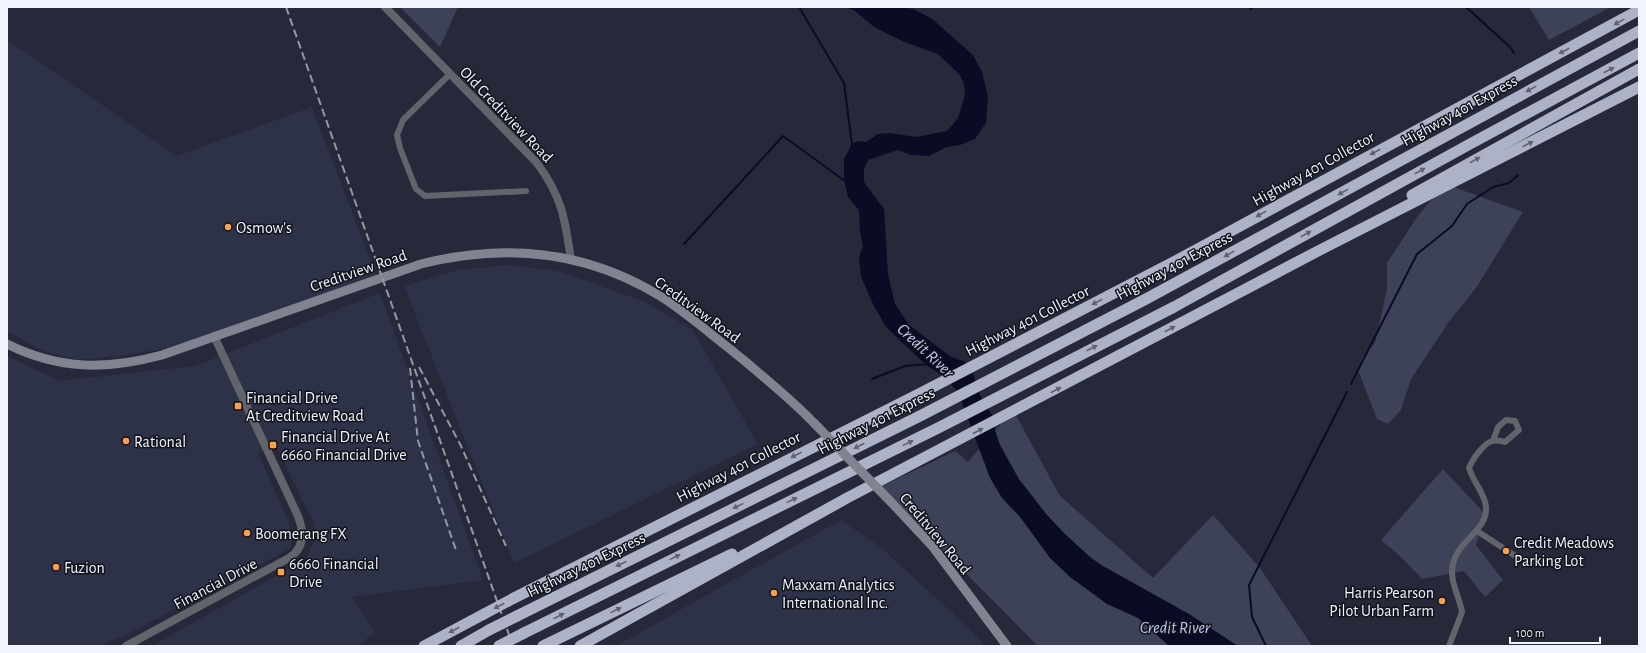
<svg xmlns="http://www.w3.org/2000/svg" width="1646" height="653" font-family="'Alegreya Sans',sans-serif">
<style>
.built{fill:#2e3248}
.green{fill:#3e4259}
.water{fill:#0a0c26}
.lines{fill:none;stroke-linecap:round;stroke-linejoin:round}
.stream{stroke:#0a0c26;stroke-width:2}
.minor{stroke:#62646c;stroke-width:6}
.tertiary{stroke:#62646c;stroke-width:8}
.secondary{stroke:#818391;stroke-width:9}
.motorway{stroke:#aeb2c7;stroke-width:11}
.rail{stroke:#9597a5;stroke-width:2;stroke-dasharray:8 4;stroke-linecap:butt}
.secondary-bridge{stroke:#818391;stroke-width:9}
.motorway-bridge{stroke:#aeb2c7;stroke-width:11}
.oneway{fill:#606270}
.poi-dot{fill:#f9a04c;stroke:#11131a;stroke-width:1.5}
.labels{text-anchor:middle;stroke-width:3;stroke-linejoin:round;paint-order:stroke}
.street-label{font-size:16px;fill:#f1f3fe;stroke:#11131a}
.poi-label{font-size:16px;fill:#f1f3fe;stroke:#11131a;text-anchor:start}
.water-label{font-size:17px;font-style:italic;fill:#bec7f5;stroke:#11131a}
</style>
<rect width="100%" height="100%" fill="#27293a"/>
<!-- built -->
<g class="built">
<path d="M7,40L177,156L312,107L376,275L170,348L119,356L77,360L43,351L7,331Z"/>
<path d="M509,265L562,272L645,302L692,329L758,444L514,563L404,286L458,270Z"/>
<path d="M380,293L483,580L352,597L375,633L356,646H152L306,559L314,541V523L276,446L258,453L288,520L292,538L291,548L124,636L98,646H7V356L59,381L195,366Z"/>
<path d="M841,520L878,545L969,628L985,646H616Z"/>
</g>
<!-- green -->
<g class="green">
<path d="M400,7H458L440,47Z"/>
<path d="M1529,7H1611L1549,40Z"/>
<path d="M1445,184L1523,212L1476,288L1448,323L1411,379L1401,410L1388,424L1377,419L1358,370L1363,357L1375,343L1387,289V263L1417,217Z"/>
<path d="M1013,410L1060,496L1153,578L1213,515L1260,568L1312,646H1038L880,487L955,451L968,462Z"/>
<path d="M1443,469L1485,514L1476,545L1503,580L1485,597L1464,571L1422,579L1400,556L1381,540Z"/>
</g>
<!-- water -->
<path class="water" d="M846,7H901L913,9L931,18L973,55L982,72L988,97L986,123L975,139L960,145L947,147L929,156L911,155L898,150L868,160L864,170V182L884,209L888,274L895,304L909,325L951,357L964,361L972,370L980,395L993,417V424L1000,445L1019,479L1047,515L1064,533L1090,557L1103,566L1189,614L1238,646H1169L1138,618L1107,604L1070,577L1050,558L1020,517L1002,498L990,478L958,392L945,377L926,365L886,327L873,304L861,277L859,257L863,246L860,232L859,210L848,197L844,180V159L852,144L857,141L866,142L878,134L890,133L916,137L947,131L958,118L965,95L964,84L960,75L938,54L902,41L874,27L855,11Z"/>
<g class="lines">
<!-- stream -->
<g class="stream">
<path d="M799,7L844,83L852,145"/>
<path d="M1466,7L1510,47L1514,53"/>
<path d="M1250,9L1253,7"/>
<path d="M684,244L783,136L845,181"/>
<path d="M872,379L905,366L928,364"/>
<path d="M1351,384L1417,254L1452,226L1467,204L1493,187L1509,183L1518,175"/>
<path d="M1266,646L1252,617L1249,585L1347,392"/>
</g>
<!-- minor -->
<g class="minor">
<path d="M450,74L403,120L397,135L400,148L416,189L425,196L526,191"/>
<path d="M1477,531L1520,559"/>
<path d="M1449,646L1462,612C1459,595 1449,581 1453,564C1458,540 1488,530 1486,507C1485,493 1473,482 1469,468C1472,460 1483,444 1492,441C1496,440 1501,441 1505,442L1519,430L1515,421L1506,420L1498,427L1493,441"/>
</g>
<!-- tertiary -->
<g class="tertiary">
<path d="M385,7L537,163C562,197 565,218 571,260"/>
<path d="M126,646L289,558C305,548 304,532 298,516L214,336"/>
</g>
<!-- secondary -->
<g class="secondary">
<path d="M7,344C59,370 107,370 162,355L421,264C504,243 585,250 660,296C684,311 707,331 730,349C759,373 788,396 814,423"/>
<path d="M891,502L933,547L1007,646"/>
</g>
<!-- motorway -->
<g class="motorway">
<path d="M1412,195L1639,69"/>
<path d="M514,598L919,394L1170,264L1639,10"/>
<path d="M517,616L920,416L1146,299L1639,31"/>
<path d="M524,633L940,427L1174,307L1470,144L1639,53"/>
<path d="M424,646L484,614"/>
<path d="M461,646L489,630"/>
<path d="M543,646L732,554"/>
<path d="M580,646L847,498L1320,250L1639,87"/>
</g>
<!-- rail -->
<g class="rail">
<path d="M286,7L513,646"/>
<path d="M419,367L460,444L506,546"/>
<path d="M410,368L418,441L457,553"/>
</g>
<!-- secondary-bridge -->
<path class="secondary-bridge" d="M814,423L891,502"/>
<!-- motorway-bridge -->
<g class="motorway-bridge">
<path d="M484,614L514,598"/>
<path d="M489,630L517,616"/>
<path d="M499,646L524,633"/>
</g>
</g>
<!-- one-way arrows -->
<defs><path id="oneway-solid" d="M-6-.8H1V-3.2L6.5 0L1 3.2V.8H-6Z"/></defs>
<g class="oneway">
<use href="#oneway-solid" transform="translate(1619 22) rotate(151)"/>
<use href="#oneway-solid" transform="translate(1564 51) rotate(152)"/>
<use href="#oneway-solid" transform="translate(1609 70) rotate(-28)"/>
<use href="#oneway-solid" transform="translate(1531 89) rotate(151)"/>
<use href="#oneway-solid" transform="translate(1528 144) rotate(-27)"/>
<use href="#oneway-solid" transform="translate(1375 152) rotate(152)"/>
<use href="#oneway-solid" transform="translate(1475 160) rotate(-29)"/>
<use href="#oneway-solid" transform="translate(1420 171) rotate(-29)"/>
<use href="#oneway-solid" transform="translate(1343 192) rotate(151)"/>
<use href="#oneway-solid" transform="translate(1261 214) rotate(151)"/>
<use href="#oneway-solid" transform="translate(1306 234) rotate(-29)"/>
<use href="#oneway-solid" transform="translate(1229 254) rotate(151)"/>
<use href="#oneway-solid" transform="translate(1097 302) rotate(153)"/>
<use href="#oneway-solid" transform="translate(1170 329) rotate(-28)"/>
<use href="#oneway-solid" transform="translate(1092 348) rotate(-27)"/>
<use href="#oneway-solid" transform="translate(1056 390) rotate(-28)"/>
<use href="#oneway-solid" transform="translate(978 431) rotate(-28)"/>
<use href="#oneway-solid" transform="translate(908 443) rotate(-26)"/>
<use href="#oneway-solid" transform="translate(859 446) rotate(153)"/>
<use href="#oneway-solid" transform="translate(796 455) rotate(153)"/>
<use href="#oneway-solid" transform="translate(792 500) rotate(-26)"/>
<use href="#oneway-solid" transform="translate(738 506) rotate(154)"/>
<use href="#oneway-solid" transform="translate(675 557) rotate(-26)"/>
<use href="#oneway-solid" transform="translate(621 564) rotate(154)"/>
<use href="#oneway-solid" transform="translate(499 606) rotate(152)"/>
<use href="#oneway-solid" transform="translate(616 610) rotate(-26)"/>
<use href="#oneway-solid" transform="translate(559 616) rotate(-27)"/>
<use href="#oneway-solid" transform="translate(454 630) rotate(152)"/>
</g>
<!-- markers -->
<g class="poi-dot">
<circle cx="228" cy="227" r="4"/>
<rect x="234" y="402" width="8" height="8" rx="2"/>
<circle cx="126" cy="441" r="4"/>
<rect x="269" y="441" width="8" height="8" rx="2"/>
<circle cx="247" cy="533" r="4"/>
<circle cx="1506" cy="551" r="4"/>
<circle cx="56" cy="567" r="4"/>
<rect x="277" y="568" width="8" height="8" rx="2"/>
<circle cx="774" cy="593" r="4"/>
<circle cx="1442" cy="601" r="4"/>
</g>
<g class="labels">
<!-- street labels -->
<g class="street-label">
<text transform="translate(1459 110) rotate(-29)" y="6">Highway 401 Express</text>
<text transform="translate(507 114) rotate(46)" y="6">Old Creditview Road</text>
<text transform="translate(1313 168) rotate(-29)" y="6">Highway 401 Collector</text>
<text transform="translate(1174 265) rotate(-28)" y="6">Highway 401 Express</text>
<text transform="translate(358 270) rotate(-19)" y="6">Creditview Road</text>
<text transform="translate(698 309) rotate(36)" y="6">Creditview Road</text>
<text transform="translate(1027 320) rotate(-27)" y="6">Highway 401 Collector</text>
<text transform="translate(876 420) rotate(-27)" y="6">Highway 401 Express</text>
<text transform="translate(738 466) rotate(-27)" y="6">Highway 401 Collector</text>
<text transform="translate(936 533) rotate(50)" y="6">Creditview Road</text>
<text transform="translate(586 564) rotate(-26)" y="6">Highway 401 Express</text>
<text transform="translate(215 583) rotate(-28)" y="6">Financial Drive</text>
</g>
<!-- poi labels -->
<g class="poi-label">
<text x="236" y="233">Osmow's</text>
<text x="246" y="403">Financial Drive<tspan x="246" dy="18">At Creditview Road</tspan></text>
<text x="281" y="442">Financial Drive At<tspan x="281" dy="18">6660 Financial Drive</tspan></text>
<text x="134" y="447">Rational</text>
<text x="255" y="539">Boomerang FX</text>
<text x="1514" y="548">Credit Meadows<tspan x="1514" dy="18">Parking Lot</tspan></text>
<text x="289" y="569">6660 Financial<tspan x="289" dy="18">Drive</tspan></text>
<text x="64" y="573">Fuzion</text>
<text x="782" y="590">Maxxam Analytics<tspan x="782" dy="18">International Inc.</tspan></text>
<text x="1434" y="598" text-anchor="end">Harris Pearson<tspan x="1434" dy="18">Pilot Urban Farm</tspan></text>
</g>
<!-- water labels -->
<g class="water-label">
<text transform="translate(926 350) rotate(43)" y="6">Credit River</text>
<text x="1175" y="633">Credit River</text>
</g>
</g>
<!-- border -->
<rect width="1646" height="653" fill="none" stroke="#f1f3fe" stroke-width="16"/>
<!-- scale -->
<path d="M1510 637v6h90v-6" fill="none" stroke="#f1f3fe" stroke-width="2"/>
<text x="1516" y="637" font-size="12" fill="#f1f3fe" stroke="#11131a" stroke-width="3" paint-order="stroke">100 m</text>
</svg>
